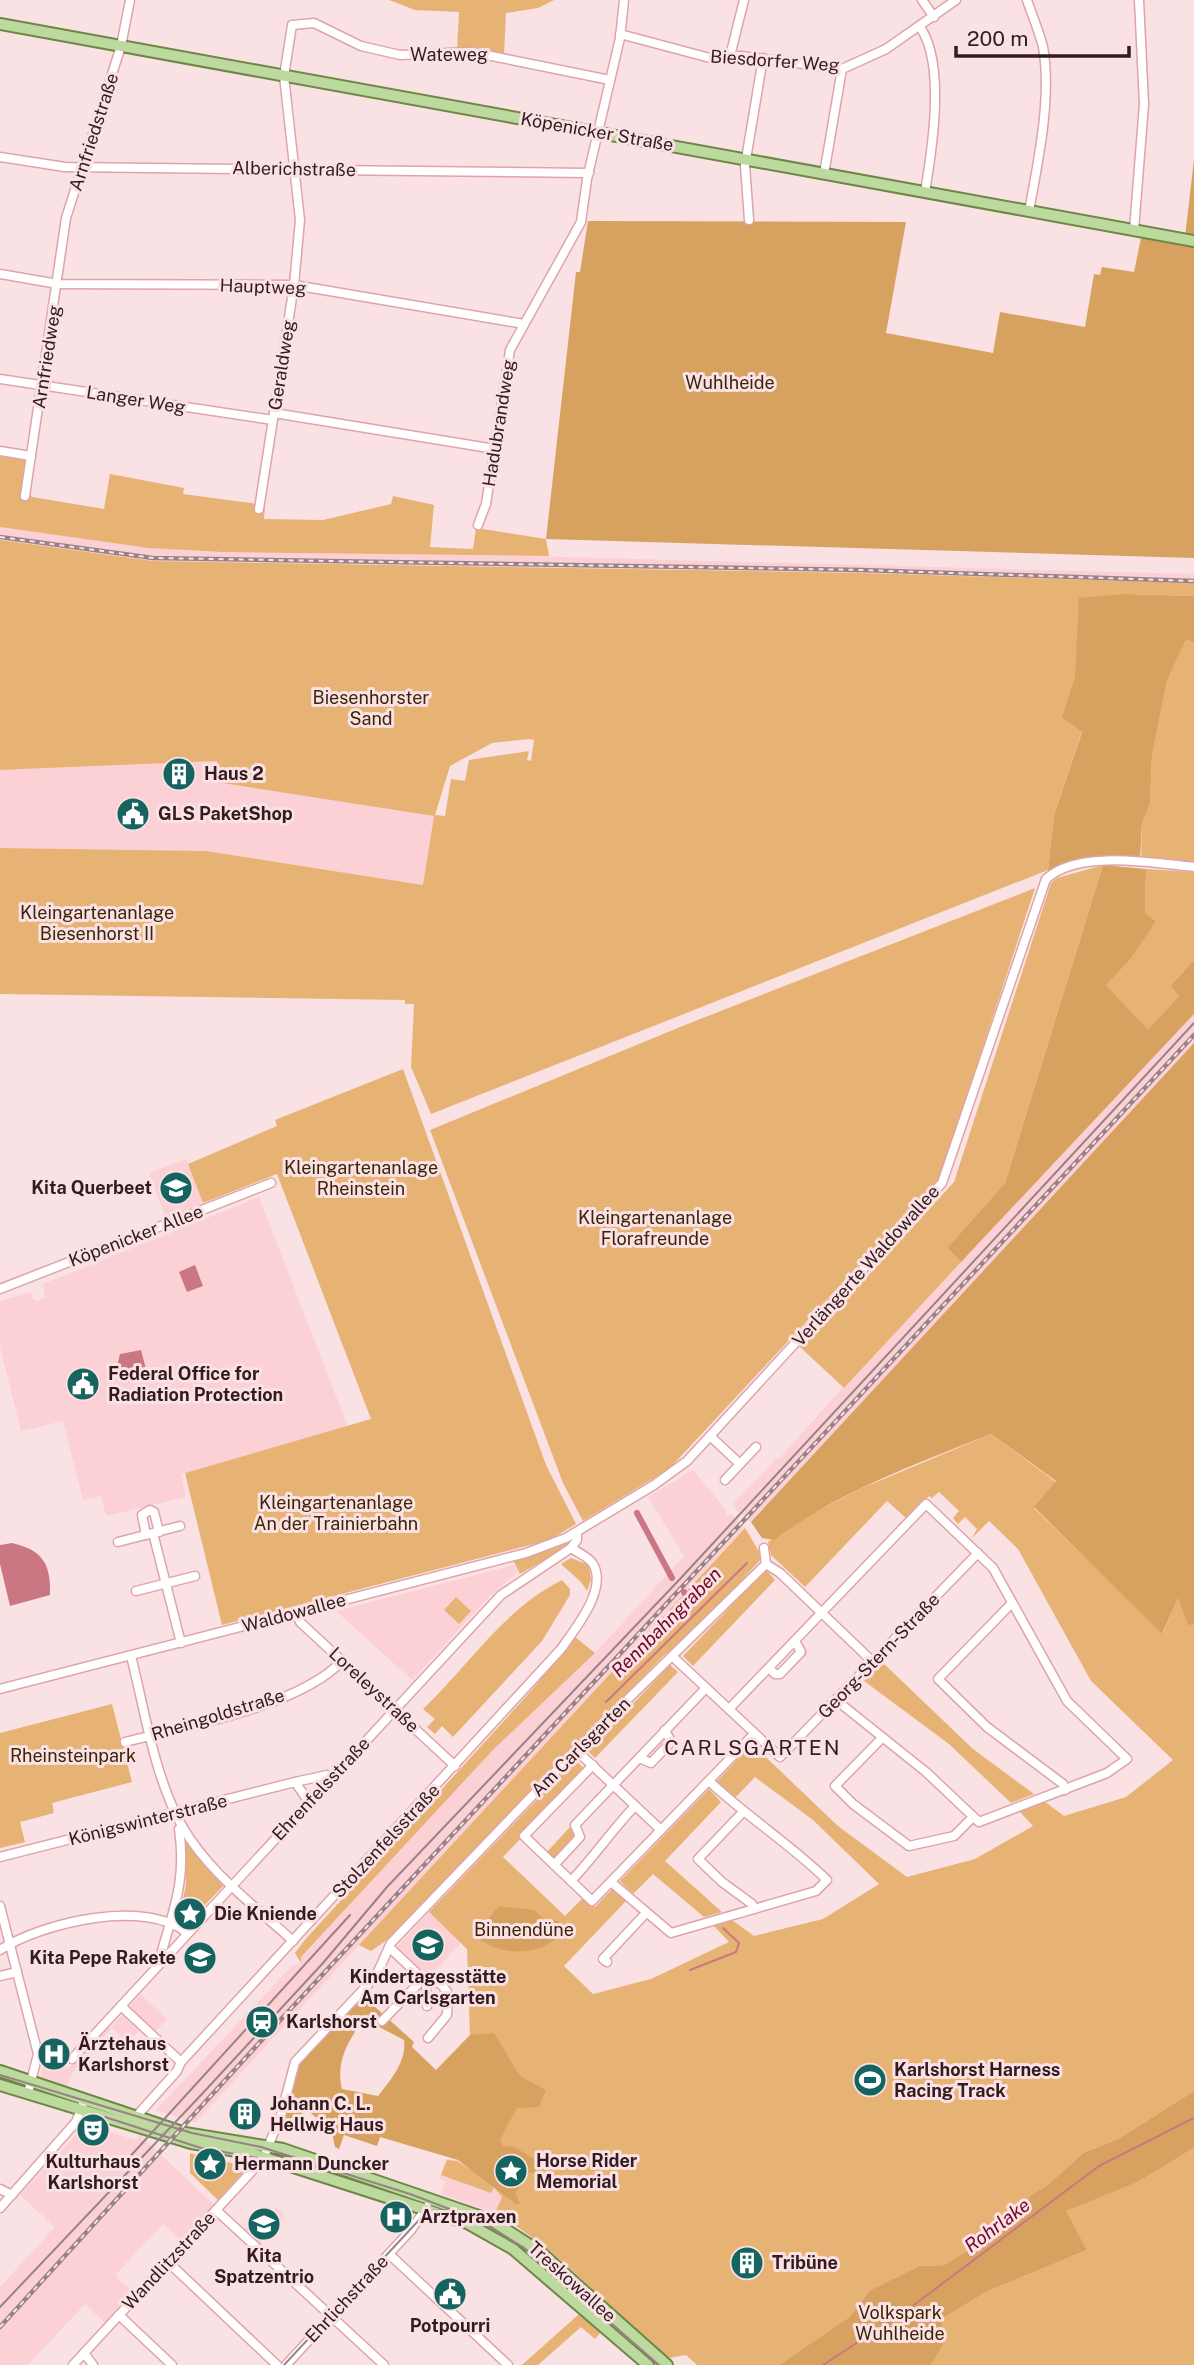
<svg xmlns="http://www.w3.org/2000/svg" width="1194" height="2365" font-family="'Public Sans',sans-serif">
<style>
.built{fill:#fcd1d6}
.green{fill:#e7b374;fill-rule:evenodd}
.forest{fill:#d7a260;fill-rule:evenodd}
.water{fill:#ca7783}
.lines{fill:none;stroke-linecap:round;stroke-linejoin:round}
.stream{stroke:#ca7783;stroke-width:2}
.canal{stroke:#ca7783;stroke-width:6}
.minor-casing{stroke:#dfa4ab;stroke-width:11}
.major-casing{stroke:#6e8747;stroke-width:14}
.minor{stroke:#fff;stroke-width:8}
.major{stroke:#bcd99e;stroke-width:10}
.tram{stroke:#998285;stroke-width:2}
.rail-casing{stroke:#998285;stroke-width:4.5}
.rail{stroke:#fae1e4;stroke-width:2;stroke-dasharray:5;stroke-linecap:butt}
.labels{text-anchor:middle;stroke-width:6;stroke-linejoin:round;paint-order:stroke}
.street-label{font-size:18px;fill:#321c1f;stroke:#fae1e4}
.park-label{font-size:18px;fill:#3b2507;stroke:#fae1e4}
.poi-label{font-size:18px;font-weight:bold;fill:#321c1f;stroke:#fae1e4;text-anchor:start}
.water-label{font-size:19px;font-style:italic;fill:#70082a;stroke:#fae1e4}
.quarter-label{font-size:21px;letter-spacing:2px;fill:#321c1f;stroke:#fae1e4}
</style>
<rect width="100%" height="100%" fill="#fae1e4"/>
<!-- built -->
<g class="built">
<path d="M0,527L148,548L222,552L528,556L1194,574V583L860,573L153,561L0,540Z"/>
<path d="M218,761L215,782L434,815L424,885L206,851L0,848V770Z"/>
<path d="M1194,1014V1043L751,1522L736,1510L733,1504L777,1458L779,1459L878,1348Z"/>
<path d="M186,1159L203,1203L166,1218L149,1173Z"/>
<path d="M259,1197L348,1427L181,1474L186,1497L106,1516L101,1496L83,1500L63,1421L21,1431L0,1347V1301L31,1292L33,1299L38,1301L45,1297L43,1284Z"/>
<path d="M693,1470L727,1511L725,1516L732,1514L744,1528L195,2123L156,2110L292,1966L301,1963V1957L493,1750L595,1653L684,1556L648,1497Z"/>
<path d="M514,1565L518,1572L490,1596L412,1680L336,1611Z"/>
<path d="M429,1912L461,1943L428,1978L396,1948Z"/>
<path d="M140,1994L167,2019L155,2032L129,2008Z"/>
<path d="M122,2015L139,2031L128,2042L111,2027Z"/>
<path d="M107,2025L111,2029L72,2073L67,2087L40,2078L45,2055L59,2059L68,2069Z"/>
<path d="M86,2124L135,2140L140,2135L214,2205L181,2240L163,2224L116,2274L119,2280L134,2291L105,2323L85,2304L28,2365H0V2287L55,2227L20,2195Z"/>
<path d="M446,2159L458,2160L495,2187L503,2197L495,2213L441,2194L445,2181L439,2179Z"/>
<path d="M276,2207L285,2216L260,2243L245,2229L259,2214L265,2219Z"/>
</g>
<!-- green -->
<g class="green">
<path d="M389,0H554L538,8L506,13L504,55L457,50L459,12L415,10Z"/>
<path d="M0,456L28,460L29,493L32,497L104,509L110,474L184,488L183,494L265,505L264,519L323,520L391,504L393,496L434,505L430,547L473,549L476,528L546,539L549,556L222,552L148,548L0,527Z"/>
<path d="M0,540L153,561L860,573L1194,583V596L1127,594L1076,675L1082,731L1054,815L1048,870L431,1114L411,1067L414,1004H405V1000L0,994V848L206,851L423,885L434,816L215,782L217,761L0,770ZM529,739L534,740L531,761L527,760L529,751L469,760L465,781L451,779L445,816L435,815L450,766L492,743Z"/>
<path d="M1186,638L1194,643V862L1141,858L1142,824L1150,804L1152,756L1167,681Z"/>
<path d="M1103,865L1005,1183L947,1248L961,1262L844,1388L799,1346L810,1339L954,1182L1051,883L1057,878Z"/>
<path d="M1146,869L1194,872V960L1170,986L1179,996L1148,1029L1106,985L1156,921L1145,913Z"/>
<path d="M1035,888L940,1178L669,1469L583,1521L563,1483L430,1130L685,1025Z"/>
<path d="M403,1069L546,1465L576,1524L549,1540L222,1625L185,1473L371,1419L277,1174L203,1203L188,1164L277,1126L275,1120Z"/>
<path d="M991,1434L1056,1482L1034,1508L1163,1633L1178,1597L1188,1624H1194V2091L1118,2139L1083,2153L1049,2184L1031,2195L1007,2226L944,2265L919,2266L870,2290L851,2317L779,2365H697L686,2355L669,2358C609,2311 562,2251 495,2213L502,2197L494,2187L491,2193L441,2175L447,2160L457,2161L471,2170L402,2107L470,2035L467,1949L429,1912L575,1760L586,1770L503,1857L565,1916L584,1897L595,1907L613,1888L626,1901L564,1966L593,1994L651,1979L729,1942L713,1925L732,1920L754,1936L823,1919L879,1884L813,1820L755,1777L734,1799L716,1782L752,1744L838,1826L907,1877L975,1859L1033,1826L1019,1811L1044,1801L1064,1816L1126,1797L1173,1760L1091,1681L1018,1549L989,1521L972,1538L977,1529L965,1517L958,1524L953,1518L959,1511L939,1492L932,1498L929,1496L907,1519L887,1501L805,1587L771,1555L768,1542L806,1517L862,1488Z"/>
<path d="M745,1528L760,1553L761,1559L695,1631L663,1656L387,1940L371,1951L359,1945Z"/>
<path d="M566,1541L569,1543L565,1548L520,1574L513,1560Z"/>
<path d="M571,1558L589,1565L591,1580L587,1591L581,1582L561,1564Z"/>
<path d="M766,1570L775,1580L693,1666L683,1656Z"/>
<path d="M562,1580L570,1589V1595L542,1641L453,1737L442,1726L435,1734L427,1727L435,1719L423,1709C470,1664 504,1609 562,1580Z"/>
<path d="M456,1597L471,1611L459,1624L444,1610Z"/>
<path d="M575,1637L595,1653L493,1750L301,1957V1963L295,1953L304,1941L531,1691Z"/>
<path d="M882,1662L973,1749L1034,1794L1011,1803L949,1744L864,1681Z"/>
<path d="M670,1665L678,1672L595,1758L588,1751Z"/>
<path d="M112,1704L132,1782L52,1803L54,1813L20,1822L25,1842L0,1848V1733Z"/>
<path d="M709,1789L721,1802L665,1861L722,1912L704,1917L653,1874L633,1894L620,1881Z"/>
<path d="M570,1827L578,1835L554,1860L546,1853Z"/>
<path d="M184,1835L223,1886L187,1924L178,1921L186,1885Z"/>
<path d="M1194,2148V2365H931L943,2345L942,2319L986,2292L1087,2250L1065,2211L1138,2182Z"/>
<path d="M190,2153L248,2167L218,2200L190,2173Z"/>
<path d="M579,2314L601,2332L595,2339L581,2327L538,2365H522Z"/>
</g>
<!-- forest -->
<g class="forest">
<path d="M1194,159V558L546,539L576,272H580L588,221L906,222L886,333L993,353L1000,312L1085,327L1094,274L1100,275L1102,267L1134,272L1141,238L1184,246Z"/>
<path d="M1127,594L1194,596V643L1186,639L1167,681L1152,756L1150,804L1142,824L1140,859L1051,871L1048,870L1054,815L1082,732L1062,717L1075,677L1079,598Z"/>
<path d="M1103,865L1146,869L1145,913L1156,921L1131,958L1106,985L1148,1029L1179,996L1170,986L1194,960V1014L961,1262L947,1248L1005,1183Z"/>
<path d="M1194,1043V1624L1188,1625L1178,1598L1162,1634L1034,1507L1056,1481L991,1434C916,1464 838,1492 774,1540L762,1538L751,1522Z"/>
<path d="M499,1906L534,1910L544,1919L558,1921L565,1930C544,1956 504,1958 478,1938L475,1934L477,1920L488,1919Z"/>
<path d="M364,1997L414,2042L412,2047L436,2070L470,2035L494,2033L520,2076L546,2090L539,2107L517,2108L500,2139L503,2146L514,2147L533,2158L536,2173H524L525,2180L520,2177L523,2170L512,2159L499,2174L510,2185L517,2179L522,2184L515,2193L520,2203L517,2205L458,2160L380,2137L377,2146L344,2135L339,2149L335,2147L332,2133L327,2132L332,2123L321,2114L317,2118L308,2111L285,2121L300,2062ZM364,2019L404,2040C407,2061 390,2081 378,2096L342,2089C335,2062 349,2039 364,2019Z"/>
<path d="M1194,2091V2148L1138,2182L1066,2211L1087,2250L986,2292L942,2319L943,2345L931,2365H779L850,2317L870,2290L919,2266L944,2265L1007,2226L1031,2195L1049,2184L1083,2153L1118,2139Z"/>
</g>
<!-- water -->
<g class="water">
<path d="M195,1265L203,1286L187,1292L179,1272Z"/>
<path d="M141,1350L148,1377L123,1383L118,1362L120,1354Z"/>
<path d="M12,1543C42,1550 51,1563 50,1595L10,1606L0,1564V1545Z"/>
</g>
<g class="lines">
<!-- stream -->
<g class="stream">
<path d="M606,1702L747,1563"/>
<path d="M690,1970L736,1952L739,1943L723,1928"/>
<path d="M823,2365L910,2308L1099,2166L1194,2118"/>
</g>
<!-- canal -->
<g class="canal">
<path d="M637,1513L672,1578"/>
<path d="M684,1592L689,1601"/>
</g>
<defs>
<g id="minor">
<path d="M922,0L934,17"/>
<path d="M1027,0C1032,15 1039,31 1043,47C1052,97 1038,162 1029,211"/>
<path d="M920,27C946,64 932,150 925,192"/>
<path d="M620,34L710,58L741,56L842,69L886,49L956,0"/>
<path d="M730,56L744,0"/>
<path d="M0,157L65,167L589,173"/>
<path d="M824,174L842,69"/>
<path d="M749,220L745,165L763,58"/>
<path d="M1134,230L1144,104L1139,0"/>
<path d="M0,274L58,284L294,285L524,324"/>
<path d="M0,379L273,420"/>
<path d="M274,413L495,449"/>
<path d="M0,451L31,456"/>
<path d="M25,496L66,218L121,46L130,0"/>
<path d="M259,509L294,285L300,220L284,76L292,25L314,23L361,46L400,55L472,52L610,80"/>
<path d="M478,525L486,504L510,350L581,222L587,179L620,38L624,0"/>
<path d="M0,1289L271,1183"/>
<path d="M710,1436L740,1464L725,1480"/>
<path d="M740,1464L756,1447"/>
<path d="M153,1533L181,1643"/>
<path d="M146,1535L142,1515L150,1510L154,1512L159,1532"/>
<path d="M118,1542L180,1526"/>
<path d="M766,1564L780,1573L873,1662"/>
<path d="M136,1591L195,1576"/>
<path d="M1012,1603L938,1679L987,1727L1063,1784L1065,1790"/>
<path d="M296,1613L300,1622L455,1766"/>
<path d="M131,1656C145,1711 154,1776 182,1826C208,1872 255,1906 293,1941"/>
<path d="M672,1656L780,1757L978,1553"/>
<path d="M769,1668L775,1674H780L801,1652L795,1641"/>
<path d="M0,1689L526,1553L566,1538L654,1485L687,1461L942,1183L1046,879C1078,849 1154,863 1194,867"/>
<path d="M729,1709L926,1504L993,1568L1067,1701L1127,1759L1107,1773L979,1822L926,1772L836,1700"/>
<path d="M882,1738L835,1786L853,1804L909,1846L954,1836L973,1817"/>
<path d="M125,1742C185,1727 301,1706 343,1660"/>
<path d="M576,1750L661,1830"/>
<path d="M639,1758L651,1763L671,1742L665,1730"/>
<path d="M593,1765L524,1836L592,1901L754,1734"/>
<path d="M295,1782L309,1802"/>
<path d="M743,1812L698,1859L722,1882L752,1904L754,1909"/>
<path d="M0,1857L295,1782L327,1775L331,1778"/>
<path d="M554,1865L580,1837L575,1825L706,1688"/>
<path d="M571,1881C594,1857 612,1830 635,1806"/>
<path d="M611,1882L671,1933L816,1891L827,1880C790,1844 746,1816 709,1781"/>
<path d="M0,1906L38,2054L28,2093"/>
<path d="M389,1947L426,1982L440,1983L448,1993L447,2015L428,2038"/>
<path d="M0,1950C41,1923 145,1898 187,1933"/>
<path d="M159,1962C172,1912 187,1883 179,1829L182,1826"/>
<path d="M607,1962L603,1959L646,1913"/>
<path d="M0,1976L17,1972"/>
<path d="M426,1982L427,2006"/>
<path d="M121,2006L181,2062"/>
<path d="M382,2021L423,1979"/>
<path d="M72,2059L501,1595L571,1548L577,1540V1532"/>
<path d="M133,2120L177,2071L181,2062L561,1649C575,1629 608,1589 593,1564C588,1556 578,1553 571,1548"/>
<path d="M0,2189L12,2195"/>
<path d="M0,2208L76,2122L83,2104"/>
<path d="M216,2210L384,2365"/>
<path d="M389,2254L508,2365"/>
<path d="M168,2262L277,2365"/>
<path d="M119,2315L172,2365"/>
<path d="M84,2353L93,2365"/>
<path d="M73,2365L263,2159L281,2115L295,2062L376,1976L391,1943L581,1745L766,1564L764,1548"/>
<path d="M286,2365L411,2230L427,2207"/>
</g>
<g id="major">
<path d="M0,24L1194,241"/>
<path d="M0,2071L185,2133L283,2149L491,2220L539,2251L667,2365"/>
<path d="M0,2085L191,2143L253,2154L467,2223L513,2249L648,2365"/>
</g>
</defs>
<!-- minor casing -->
<use href="#minor" class="minor-casing"/>
<!-- major casing -->
<use href="#major" class="major-casing"/>
<!-- minor -->
<use href="#minor" class="minor"/>
<!-- major -->
<use href="#major" class="major"/>
<!-- tram -->
<g class="tram">
<path d="M0,2075L192,2133L261,2147L410,2194L476,2219L523,2247L659,2365"/>
<path d="M105,2117L201,2148L291,2164"/>
<path d="M126,2161L350,1915"/>
<path d="M0,2307L202,2094L323,1963L387,1887L680,1579L1194,1023"/>
<path d="M284,2365L420,2219L431,2211L447,2210"/>
</g>
<defs>
<g id="rail">
<path d="M0,537L153,558L861,570L1194,581"/>
<path d="M0,2327L260,2042L1194,1035"/>
</g>
</defs>
<!-- rail casing -->
<use href="#rail" class="rail-casing"/>
<!-- rail -->
<use href="#rail" class="rail"/>
</g>
<!-- icons -->
<defs>
<symbol id="building-disc" viewBox="-11 -11 22 22"><circle r="9.5" fill="#156460" stroke="#fae1e4"/><path d="M-4-6H4V6H1V3H-1V6H-4ZM-2.5-4.3h1.7v1.8h-1.7ZM.8-4.3h1.7v1.8H.8ZM-2.5-1h1.7V.8h-1.7ZM.8-1h1.7V.8H.8Z" fill="#fff"/></symbol>
<symbol id="civic-disc" viewBox="-11 -11 22 22"><circle r="9.5" fill="#156460" stroke="#fae1e4"/><path d="M-.6-6.5H3V-4.5H.6V-3L4-1V1h2V6H-6V1h2V-1L-.6-3ZM-1.2 2.5V6h2.4V2.5Z" fill="#fff"/></symbol>
<symbol id="school-disc" viewBox="-11 -11 22 22"><circle r="9.5" fill="#156460" stroke="#fae1e4"/><path d="M0-5L7-2L0 1L-7-2ZM-4 1L0 2.5L4 1V4Q0 6-4 4Z" fill="#fff"/></symbol>
<symbol id="sight-disc" viewBox="-11 -11 22 22"><circle r="9.5" fill="#156460" stroke="#fae1e4"/><path d="M0-6L1.8-2.2L6-1.7L2.9 1.2L3.7 5.4L0 3.3L-3.7 5.4L-2.9 1.2L-6-1.7L-1.8-2.2Z" fill="#fff"/></symbol>
<symbol id="station-disc" viewBox="-11 -11 22 22"><circle r="9.5" fill="#156460" stroke="#fae1e4"/><path d="M-3-6H3Q5-6 5-4V2Q5 4 3 4L4.5 6H3L1.5 4h-3L-3 6H-4.5L-3 4Q-5 4-5 2V-4Q-5-6-3-6ZM-3.5-4v3h7v-3ZM-3.5 1v1.5H-2V1ZM2 1v1.5H3.5V1Z" fill="#fff"/></symbol>
<symbol id="hospital-disc" viewBox="-11 -11 22 22"><circle r="9.5" fill="#156460" stroke="#fae1e4"/><path d="M-5-5h3v3.5h4V-5h3V5h-3V1.5h-4V5h-3Z" fill="#fff"/></symbol>
<symbol id="stadium-disc" viewBox="-11 -11 22 22"><circle r="9.5" fill="#156460" stroke="#fae1e4"/><path d="M0-5a6.5 5 0 1 0 0 10a6.5 5 0 1 0 0-10ZM-3.5-1.8h7v3.6h-7Z" fill="#fff"/></symbol>
<symbol id="theatre-disc" viewBox="-11 -11 22 22"><circle r="9.5" fill="#156460" stroke="#fae1e4"/><path d="M-5-5.5Q0-4 5-5.5V0Q5 5 0 6Q-5 5-5 0ZM-3.3-2.5H-1v1.5H-3.3ZM1-2.5H3.3v1.5H1ZM-2.8 1Q0 5.5 2.8 1Z" fill="#fff"/></symbol>
</defs>
<g fill-rule="evenodd">
<use href="#building-disc" x="160" y="755" width="38" height="38"/>
<use href="#civic-disc" x="114" y="795" width="38" height="38"/>
<use href="#school-disc" x="157" y="1169" width="38" height="38"/>
<use href="#civic-disc" x="64" y="1365" width="38" height="38"/>
<use href="#sight-disc" x="171" y="1895" width="38" height="38"/>
<use href="#school-disc" x="409" y="1926" width="38" height="38"/>
<use href="#school-disc" x="181" y="1939" width="38" height="38"/>
<use href="#station-disc" x="243" y="2003" width="38" height="38"/>
<use href="#hospital-disc" x="35" y="2035" width="38" height="38"/>
<use href="#stadium-disc" x="851" y="2061" width="38" height="38"/>
<use href="#building-disc" x="226" y="2095" width="38" height="38"/>
<use href="#theatre-disc" x="74" y="2111" width="38" height="38"/>
<use href="#sight-disc" x="191" y="2145" width="38" height="38"/>
<use href="#sight-disc" x="492" y="2152" width="38" height="38"/>
<use href="#hospital-disc" x="377" y="2198" width="38" height="38"/>
<use href="#school-disc" x="245" y="2205" width="38" height="38"/>
<use href="#building-disc" x="728" y="2244" width="38" height="38"/>
<use href="#civic-disc" x="431" y="2275" width="38" height="38"/>
</g>
<g class="labels">
<!-- street labels -->
<g class="street-label">
<text x="449" y="61">Wateweg</text>
<text transform="translate(775 61) rotate(4)" y="6">Biesdorfer Weg</text>
<text transform="translate(94 132) rotate(-72)" y="6">Arnfriedstraße</text>
<text transform="translate(597 132) rotate(10)" y="6">Köpenicker Straße</text>
<text transform="translate(294 169) rotate(1)" y="6">Alberichstraße</text>
<text transform="translate(263 287) rotate(2)" y="6">Hauptweg</text>
<text transform="translate(47 357) rotate(-81)" y="6">Arnfriedweg</text>
<text transform="translate(282 365) rotate(-81)" y="6">Geraldweg</text>
<text transform="translate(136 400) rotate(9)" y="6">Langer Weg</text>
<text transform="translate(499 423) rotate(-81)" y="6">Hadubrandweg</text>
<text transform="translate(136 1236) rotate(-21)" y="6">Köpenicker Allee</text>
<text transform="translate(866 1266) rotate(-48)" y="6">Verlängerte Waldowallee</text>
<text transform="translate(294 1613) rotate(-15)" y="6">Waldowallee</text>
<text transform="translate(879 1656) rotate(-46)" y="6">Georg-Stern-Straße</text>
<text transform="translate(374 1690) rotate(43)" y="6">Loreleystraße</text>
<text transform="translate(218 1715) rotate(-17)" y="6">Rheingoldstraße</text>
<text transform="translate(581 1747) rotate(-45)" y="6">Am Carlsgarten</text>
<text transform="translate(321 1789) rotate(-47)" y="6">Ehrenfelsstraße</text>
<text transform="translate(148 1820) rotate(-14)" y="6">Königswinterstraße</text>
<text transform="translate(386 1841) rotate(-47)" y="6">Stolzenfelsstraße</text>
<text transform="translate(169 2261) rotate(-47)" y="6">Wandlitzstraße</text>
<text transform="translate(572 2282) rotate(42)" y="6">Treskowallee</text>
<text transform="translate(347 2299) rotate(-47)" y="6">Ehrlichstraße</text>
</g>
<!-- park labels -->
<g class="park-label">
<text x="730" y="389">Wuhlheide</text>
<text x="371" y="704">Biesenhorster<tspan x="371" dy="21">Sand</tspan></text>
<text x="97" y="919">Kleingartenanlage<tspan x="97" dy="21">Biesenhorst II</tspan></text>
<text x="361" y="1174">Kleingartenanlage<tspan x="361" dy="21">Rheinstein</tspan></text>
<text x="655" y="1224">Kleingartenanlage<tspan x="655" dy="21">Florafreunde</tspan></text>
<text x="336" y="1509">Kleingartenanlage<tspan x="336" dy="21">An der Trainierbahn</tspan></text>
<text x="73" y="1762">Rheinsteinpark</text>
<text x="524" y="1936">Binnendüne</text>
<text x="900" y="2319">Volkspark<tspan x="900" dy="21">Wuhlheide</tspan></text>
</g>
<!-- poi labels -->
<g class="poi-label">
<text x="204" y="780">Haus 2</text>
<text x="158" y="820">GLS PaketShop</text>
<text x="152" y="1194" text-anchor="end">Kita Querbeet</text>
<text x="108" y="1380">Federal Office for<tspan x="108" dy="21">Radiation Protection</tspan></text>
<text x="214" y="1920">Die Kniende</text>
<text x="176" y="1964" text-anchor="end">Kita Pepe Rakete</text>
<text x="428" y="1983" text-anchor="middle">Kindertagesstätte<tspan x="428" dy="21">Am Carlsgarten</tspan></text>
<text x="286" y="2028">Karlshorst</text>
<text x="78" y="2050">Ärztehaus<tspan x="78" dy="21">Karlshorst</tspan></text>
<text x="894" y="2076">Karlshorst Harness<tspan x="894" dy="21">Racing Track</tspan></text>
<text x="270" y="2110">Johann C. L.<tspan x="270" dy="21">Hellwig Haus</tspan></text>
<text x="536" y="2167">Horse Rider<tspan x="536" dy="21">Memorial</tspan></text>
<text x="93" y="2168" text-anchor="middle">Kulturhaus<tspan x="93" dy="21">Karlshorst</tspan></text>
<text x="234" y="2170">Hermann Duncker</text>
<text x="420" y="2223">Arztpraxen</text>
<text x="264" y="2262" text-anchor="middle">Kita<tspan x="264" dy="21">Spatzentrio</tspan></text>
<text x="772" y="2269">Tribüne</text>
<text x="450" y="2332" text-anchor="middle">Potpourri</text>
</g>
<!-- water labels -->
<g class="water-label">
<text transform="translate(666 1622) rotate(-45)" y="7">Rennbahngraben</text>
<text transform="translate(997 2225) rotate(-37)" y="7">Rohrlake</text>
</g>
<!-- quarter labels -->
<g class="quarter-label">
<text x="753" y="1755">CARLSGARTEN</text>
</g>
</g>
<!-- scale -->
<path d="M956 46v10h173v-10" fill="none" stroke="#321c1f" stroke-width="3.5"/>
<text x="967" y="46" font-size="21" fill="#321c1f" stroke="#fae1e4" stroke-width="5" paint-order="stroke">200 m</text>
</svg>
